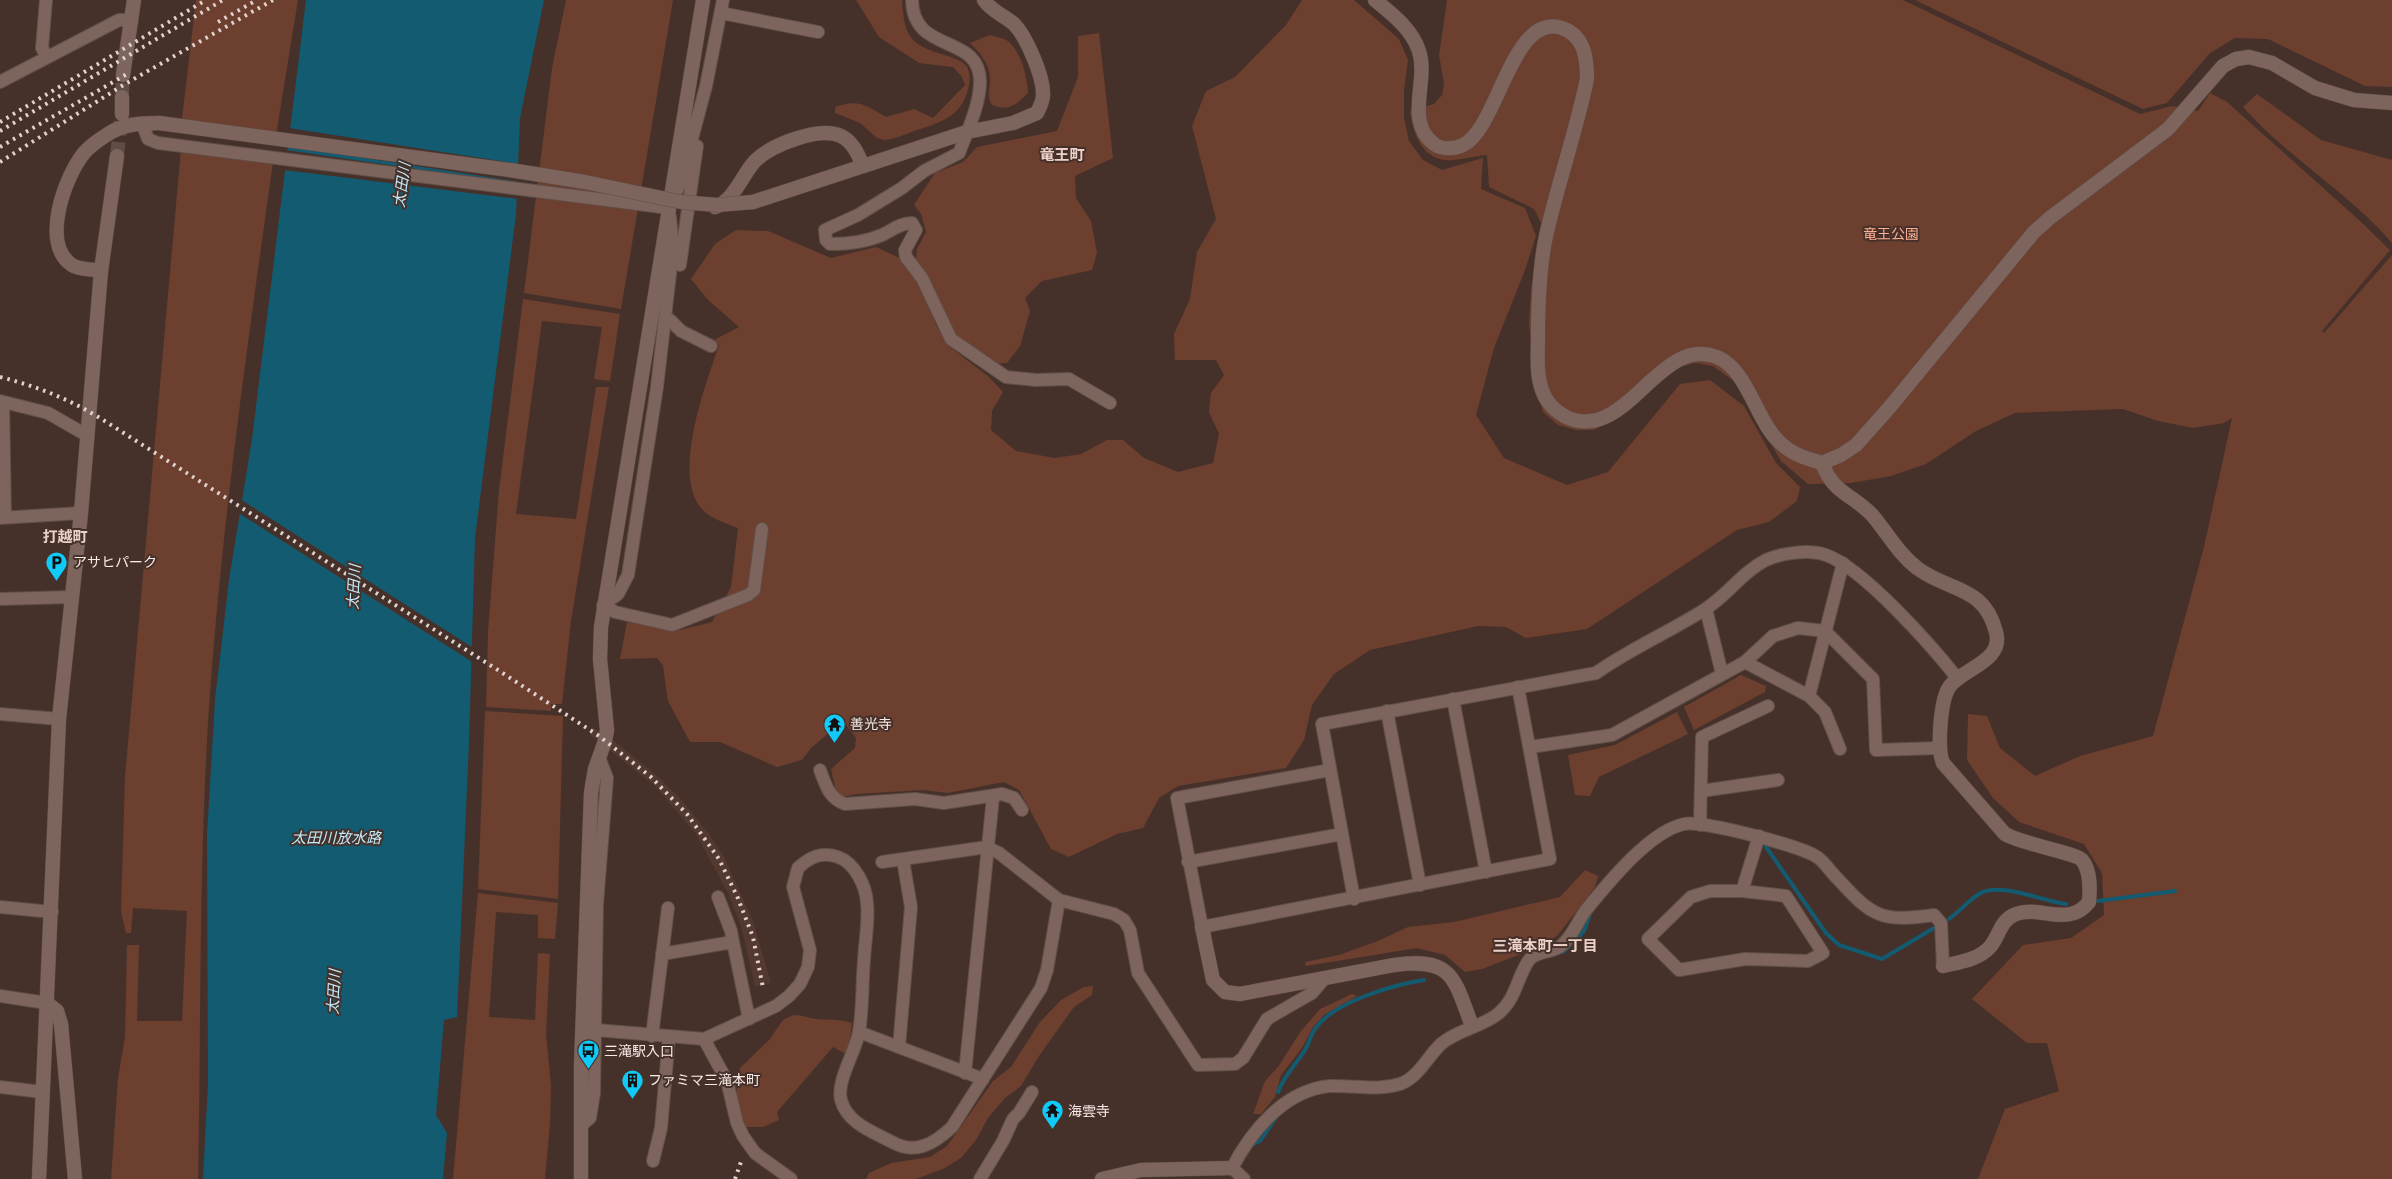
<svg xmlns="http://www.w3.org/2000/svg" width="2392" height="1179" font-family="'Source Sans 3','Noto Sans JP',sans-serif">
<style>
.built{fill:#53392f}
.green{fill:#6c3f2f}
.water{fill:#125b71}
.pier{fill:#46312a}
.lines{fill:none;stroke-linecap:round;stroke-linejoin:round}
.stream{stroke:#125b71;stroke-width:4}
.tertiary-tunnel{stroke:#614d46;stroke-width:14;stroke-dasharray:14 7;stroke-linecap:butt}
.minor-casing{stroke:#614f49;stroke-width:14}
.tertiary-casing{stroke:#614f49;stroke-width:15}
.minor{stroke:#7d655d;stroke-width:12}
.tertiary{stroke:#7d655d;stroke-width:14}
.rail{stroke:#e1d2ce;stroke-width:4;stroke-dasharray:2.5 5;stroke-linecap:butt}
.tertiary-bridge-casing{stroke:#614f49;stroke-width:15;stroke-linecap:butt}
.tertiary-bridge{stroke:#7d655d;stroke-width:14}
.labels{text-anchor:middle;stroke-width:4;stroke-linejoin:round;paint-order:stroke}
.park-label{font-size:14px;fill:#fbae92;stroke:#46312a}
.poi-label{font-size:14px;fill:#f8eae6;stroke:#46312a;text-anchor:start}
.neighbourhood-label{font-size:15px;font-weight:bold;fill:#ecd1c8;stroke:#46312a}
.water-label{font-size:15px;font-style:italic;fill:#c1ebfc;stroke:#46312a}
</style>
<rect width="100%" height="100%" fill="#46312a"/>
<!-- built -->
<path class="built" d="M592,727L612,739L657,776L682,800L709,834L724,857L753,921L771,983L755,986L741,926L728,893L696,834L655,786L589,734Z"/>
<!-- green -->
<g class="green">
<path d="M196,0H298L276,135L181,127Z"/>
<path d="M566,0H673L621,309L524,293L552,68Z"/>
<path d="M856,0H902C904,42 914,46 951,57C958,60 963,61 967,67C971,74 970,82 968,89C962,116 940,123 917,130C906,134 895,139 884,140L877,138L860,123L835,113V107C859,99 865,105 886,117L914,109L933,118L965,85L962,77L953,67L919,63L879,37Z"/>
<path d="M1302,0H1354L1399,39L1408,60L1404,90V117L1409,141L1423,160L1442,170L1483,158L1481,189L1525,208L1536,236L1525,270L1494,348L1476,415L1504,458L1567,485L1608,472L1680,384L1710,380L1744,406L1776,463L1800,487L1797,501L1769,522L1737,530L1587,629L1526,638L1506,627L1478,626L1370,650L1334,674L1312,705L1304,740L1286,768L1178,786L1159,798L1143,828L1117,834L1069,857L1051,849L1019,790L1004,782L948,793L923,790L856,794L843,797L836,791L831,769L855,748L856,738L843,721L811,748L802,760L777,767L720,742H690L668,701L663,666L657,658L620,659L627,622L680,630L712,622L731,587L738,528C728,524 715,520 706,513C668,483 706,383 719,345L714,340L739,327L708,300L691,279L715,244L736,230L768,231L831,258L876,247L902,259L918,282L937,327L950,347L989,377L1003,392L992,411L991,430L1016,451L1055,458L1081,454L1107,440H1123L1144,458L1178,472L1213,463L1219,434L1209,412L1211,393L1224,375L1216,360H1175L1174,334L1190,299L1197,252L1216,219L1192,126L1206,91L1235,77L1286,25Z"/>
<path d="M1447,0H1903L2140,114L2172,106L2198,111L2210,93L2227,102L2359,220L2390,250L2322,331L2324,333L2392,255V1179H1978L2005,1109L2059,1091L2047,1043H2027L1972,999L2023,945L2071,938L2104,915L2102,873L2084,844L2019,822L1993,798L1967,760L1968,714L1987,716L2000,748L2035,776L2080,756L2153,736L2204,547L2232,418L2224,423L2193,428L2158,421L2123,409L2015,413L1976,431L1926,464L1891,476L1851,483L1808,484L1781,461L1735,382L1713,366L1696,363L1678,367L1610,422L1594,430H1576L1558,425L1543,412L1535,385L1529,324L1531,289L1541,223L1534,209L1489,187L1487,155C1476,156 1464,159 1453,160C1423,163 1413,134 1410,111L1434,104L1442,95L1444,83L1439,55Z"/>
<path d="M1915,0H2392V87L2365,86L2268,39L2235,38L2210,53L2167,103L2143,109Z"/>
<path d="M1099,33L1113,158L1075,176L1076,198L1091,221L1097,253L1092,270L1042,281L1025,298L1030,311L1020,346L1007,363L990,364L959,338L950,325L934,289L916,260L917,249L926,232L921,214L914,205L935,173L963,162L977,147L1057,131L1078,77V36Z"/>
<path d="M990,35C996,37 1005,38 1009,42C1022,54 1027,77 1028,93C1016,105 1008,112 992,105C987,96 989,92 990,82C991,65 981,54 970,43Z"/>
<path d="M2257,94L2321,140L2392,160V243C2348,192 2288,158 2243,107Z"/>
<path d="M181,149L273,162C247,348 220,535 208,722C199,875 201,1027 198,1179H111L118,1078L125,1037L127,945H139L137,1021H182L187,911L133,908L131,933H126L121,912L125,777Z"/>
<path d="M523,299L620,314L610,381L594,379L602,327L542,321L516,514L576,519L596,387H609L571,621L562,704H551V711L486,707L488,632L499,490Z"/>
<path d="M1741,675L1766,686L1765,692L1694,730L1684,707Z"/>
<path d="M485,711L563,716L558,899L478,889Z"/>
<path d="M1677,712L1688,734L1599,777L1590,796L1575,795L1568,755L1615,745Z"/>
<path d="M1585,870L1598,876L1595,887L1558,935L1544,945L1482,969L1465,972L1445,955L1417,948L1306,966L1305,962L1339,955L1378,941L1408,927L1454,922L1560,897Z"/>
<path d="M478,893L558,903L555,939L538,938V915L496,912L489,1017L535,1020L538,953L550,954L546,1034L551,1086L550,1123L545,1179H453Z"/>
<path d="M1093,986L1092,995L1074,1007L1039,1056L1021,1086L1005,1098L988,1118L976,1140L961,1158L943,1169L916,1179H866L869,1173L891,1163L930,1157L947,1146L993,1081L1011,1067L1040,1022L1061,1000L1084,987Z"/>
<path d="M1352,994L1357,996L1324,1015L1313,1027L1302,1048L1281,1075L1275,1097L1261,1114H1253L1265,1081L1278,1067L1301,1031L1320,1009Z"/>
<path d="M793,1015C802,1015 808,1018 817,1019C829,1020 839,1019 852,1023L848,1055L833,1047L777,1112L779,1120L763,1127H744L736,1094L740,1068L769,1040L783,1020Z"/>
</g>
<!-- water -->
<path class="water" d="M306,0H544L520,118L516,214L475,538L469,742L457,1017L444,1020L436,1115L447,1133L443,1179H203L208,1084L207,835L215,700L229,580L252,439Z"/>
<!-- pier -->
<g class="pier">
<path d="M289,128L520,164V182L287,146Z"/>
<path d="M286,150L520,184L519,199L284,170Z"/>
<path d="M240,499L475,649L474,663L237,512Z"/>
</g>
<g class="lines">
<!-- stream -->
<g class="stream">
<path d="M1766,847L1826,933L1839,945L1882,959L1934,928"/>
<path d="M2098,901L2175,891"/>
<path d="M1949,919C1960,911 1968,901 1979,894C1998,881 2042,901 2066,904"/>
<path d="M1563,952L1584,931L1590,914"/>
<path d="M1278,1092C1285,1074 1295,1066 1305,1050C1309,1044 1310,1036 1315,1029C1333,1002 1393,985 1424,980"/>
<path d="M1251,1145L1260,1141L1279,1113"/>
</g>
<!-- tertiary-tunnel -->
<g class="tertiary-tunnel">
<path d="M122,97L123,75"/>
<path d="M117,156L121,118"/>
</g>
<defs>
<g id="minor">
<path d="M46,0L42,48L47,57"/>
<path d="M912,0C913,56 982,32 980,84C979,107 967,132 959,153L924,171L902,188L858,215L825,230L826,240L830,244C848,244 866,242 882,235C893,230 900,223 912,223L916,230L905,250L906,257L922,278L951,339L1006,377L1036,380L1069,379L1110,403"/>
<path d="M721,13L818,32"/>
<path d="M0,82L119,20H132"/>
<path d="M142,123L148,139L158,143L669,208"/>
<path d="M674,196L680,184L706,86L723,0"/>
<path d="M670,217L673,248L657,387L628,575L618,594L603,605L615,612L672,625L748,595L754,590L762,529"/>
<path d="M680,265L697,146"/>
<path d="M670,320L681,331L711,346"/>
<path d="M0,401L48,413L88,436"/>
<path d="M3,402L5,517"/>
<path d="M0,518L81,513"/>
<path d="M0,599L72,597"/>
<path d="M1706,609L1722,674"/>
<path d="M1745,662L1809,696L1825,712L1840,749"/>
<path d="M1809,696L1843,563"/>
<path d="M1453,699L1486,872"/>
<path d="M1387,711L1420,885"/>
<path d="M0,714L59,719"/>
<path d="M1530,747L1612,735L1745,662L1773,636L1798,628L1825,631L1873,679L1876,750L1939,748"/>
<path d="M820,770C826,786 829,798 845,804L915,799L944,803L1002,794L1014,798L1022,810"/>
<path d="M1330,770L1177,798L1202,927L1550,859L1518,687"/>
<path d="M1701,791L1778,780"/>
<path d="M1700,825L1702,737L1768,706"/>
<path d="M882,862L987,847L999,853L1059,900L1114,914L1124,920L1130,930L1138,973L1198,1065L1235,1064L1243,1058L1267,1019L1312,993L1325,978"/>
<path d="M1188,862L1342,834"/>
<path d="M1742,891H1710L1691,897L1648,939L1679,970L1745,959L1808,961L1823,953L1786,896L1742,891L1759,836"/>
<path d="M718,897L731,931L733,942"/>
<path d="M1354,899L1322,724L1596,673C1630,649 1669,632 1704,610C1727,596 1742,572 1766,560C1782,553 1809,549 1826,555C1863,568 1932,646 1958,679"/>
<path d="M0,907L52,912"/>
<path d="M662,954L733,942L749,1019"/>
<path d="M0,996L47,1003"/>
<path d="M596,1030L704,1039L776,1006L789,996L800,984L808,967L810,950L793,887L798,868C810,857 822,851 838,857C855,863 866,886 867,903C869,921 865,941 864,960C862,983 863,1008 859,1032C856,1051 836,1081 841,1100C847,1123 873,1132 892,1142C915,1155 934,1144 952,1127L1041,988L1047,970L1059,900"/>
<path d="M859,1032L983,1079"/>
<path d="M652,1036L668,908"/>
<path d="M704,1039L727,1081L737,1123L743,1136L755,1153L791,1179"/>
<path d="M899,1047L911,907L903,860"/>
<path d="M965,1073L993,797"/>
<path d="M0,1087L42,1092"/>
<path d="M583,1124L590,1118L594,1093L597,904L607,778L599,757"/>
<path d="M653,1161L661,1128L669,1037"/>
<path d="M980,1179L1003,1141L1013,1119L1019,1113L1032,1092"/>
<path d="M1244,1179L1232,1168C1252,1130 1285,1090 1330,1086C1354,1085 1377,1091 1400,1084C1418,1078 1428,1056 1441,1044C1458,1029 1483,1027 1499,1013C1516,999 1517,977 1529,960C1536,951 1552,953 1561,946C1573,936 1577,922 1586,910C1608,883 1650,831 1684,824C1702,820 1801,846 1817,857C1825,862 1831,873 1838,879C1873,918 1882,922 1934,915L1941,923L1943,966"/>
</g>
<g id="tertiary">
<path d="M1375,0C1392,14 1412,29 1419,51C1429,81 1404,121 1434,144C1442,150 1455,149 1463,145C1498,129 1512,11 1562,28C1585,36 1587,59 1587,79C1576,132 1558,183 1546,236C1539,269 1538,303 1538,337C1538,354 1536,373 1542,390C1546,402 1555,411 1566,417C1626,445 1659,334 1717,357C1750,371 1756,425 1784,446C1794,455 1809,459 1822,463L1841,455L1856,445L1889,408L2034,232L2051,217L2168,129L2223,66L2236,59L2249,57L2272,63L2315,88L2354,100L2392,103"/>
<path d="M123,75L134,0"/>
<path d="M122,114V97"/>
<path d="M753,202L967,132L1013,123L1037,113C1040,107 1043,101 1043,95C1044,77 1026,36 1014,24C1005,16 991,11 984,0"/>
<path d="M715,207C734,201 742,175 755,161C771,145 819,126 841,136C853,142 858,154 863,166"/>
<path d="M101,271C93,269 79,270 72,265C40,244 65,176 84,153C90,146 100,139 108,134C123,124 141,123 159,123"/>
<path d="M1822,463C1834,495 1853,494 1873,516C1888,534 1898,553 1917,568C1949,592 1984,585 1996,632C2004,661 1964,668 1950,686C1940,699 1937,749 1943,763L2005,834C2022,844 2076,853 2082,860C2091,871 2090,890 2089,902C2069,928 2040,905 2016,914C2000,920 2000,935 1990,947C1978,960 1960,962 1943,966"/>
<path d="M1202,927L1213,980L1225,992L1240,994L1394,965C1453,957 1454,978 1472,1026"/>
<path d="M47,1003L57,1011L61,1024L75,1179"/>
<path d="M39,1179L59,719L81,513L101,271L117,156"/>
<path d="M581,1179V1066L591,793L595,769L605,741L607,730L600,659L601,627L703,0"/>
<path d="M1102,1179L1141,1170L1232,1168"/>
</g>
</defs>
<!-- minor casing -->
<use href="#minor" class="minor-casing"/>
<!-- tertiary casing -->
<use href="#tertiary" class="tertiary-casing"/>
<!-- minor -->
<use href="#minor" class="minor"/>
<!-- tertiary -->
<use href="#tertiary" class="tertiary"/>
<!-- rail -->
<g class="rail">
<path d="M218,22L257,0"/>
<path d="M0,122L206,0"/>
<path d="M0,131L223,0"/>
<path d="M0,147L127,74"/>
<path d="M0,162L125,84L273,0"/>
<path d="M0,377C36,386 69,399 100,418L501,672L599,736L651,777L687,814L719,859L737,896L753,937L763,988"/>
<path d="M735,1179L742,1159"/>
</g>
<defs>
<path id="tertiary-bridge" d="M159,123L510,170L585,182L681,202L717,205L753,202"/>
</defs>
<!-- tertiary-bridge casing -->
<use href="#tertiary-bridge" class="tertiary-bridge-casing"/>
<!-- tertiary-bridge -->
<use href="#tertiary-bridge" class="tertiary-bridge"/>
</g>
<!-- icons -->
<defs>
<symbol id="parking-pin" viewBox="-11 -11 22 30"><path d="M0 17L-7.5 6A9.5 9.5 0 1 1 7.5 6Z" fill="#10cafa" stroke="#46312a"/><path d="M-3.5-5.5H1a3.5 3.5 0 0 1 0 7H-1V5.5H-3.5ZM-1-3.4V-.6H.8a1.4 1.4 0 0 0 0-2.8Z" fill="#111"/></symbol>
<symbol id="temple-pin" viewBox="-11 -11 22 30"><path d="M0 17L-7.5 6A9.5 9.5 0 1 1 7.5 6Z" fill="#10cafa" stroke="#46312a"/><path d="M0-6L5-2H3V0L6.5 2.5H4V6H1.5V3h-3V6H-4V2.5H-6.5L-3 0V-2H-5Z" fill="#111"/></symbol>
<symbol id="bus-pin" viewBox="-11 -11 22 30"><path d="M0 17L-7.5 6A9.5 9.5 0 1 1 7.5 6Z" fill="#10cafa" stroke="#46312a"/><path d="M-5-6H5V4H4V6H2V4H-2V6H-4V4H-5ZM-3.5-4V0h7V-4ZM-3.5 1.2v1.5H-2V1.2ZM2 1.2v1.5H3.5V1.2Z" fill="#111"/></symbol>
<symbol id="building-pin" viewBox="-11 -11 22 30"><path d="M0 17L-7.5 6A9.5 9.5 0 1 1 7.5 6Z" fill="#10cafa" stroke="#46312a"/><path d="M-4-6H4V6H1V3H-1V6H-4ZM-2.5-4.3h1.7v1.8h-1.7ZM.8-4.3h1.7v1.8H.8ZM-2.5-1h1.7V.8h-1.7ZM.8-1h1.7V.8H.8Z" fill="#111"/></symbol>
</defs>
<g fill-rule="evenodd">
<use href="#parking-pin" x="44" y="550" width="25" height="34"/>
<use href="#temple-pin" x="822" y="712" width="25" height="34"/>
<use href="#bus-pin" x="576" y="1038" width="25" height="34"/>
<use href="#building-pin" x="620" y="1068" width="25" height="34"/>
<use href="#temple-pin" x="1040" y="1098" width="25" height="34"/>
</g>
<g class="labels">
<!-- park labels -->
<g class="park-label">
<text x="1891" y="239">竜王公園</text>
</g>
<!-- poi labels -->
<g class="poi-label">
<text x="73" y="567">アサヒパーク</text>
<text x="850" y="729">善光寺</text>
<text x="604" y="1056">三滝駅入口</text>
<text x="648" y="1085">ファミマ三滝本町</text>
<text x="1068" y="1116">海雲寺</text>
</g>
<!-- neighbourhood labels -->
<g class="neighbourhood-label">
<text x="1062" y="160">竜王町</text>
<text x="65" y="542">打越町</text>
<text x="1545" y="951">三滝本町一丁目</text>
</g>
<!-- water labels -->
<g class="water-label">
<text transform="translate(402 185) rotate(-82)" y="5">太田川</text>
<text transform="translate(354 587) rotate(-87)" y="5">太田川</text>
<text x="336" y="843">太田川放水路</text>
<text transform="translate(334 992) rotate(-87)" y="5">太田川</text>
</g>
</g>
</svg>
